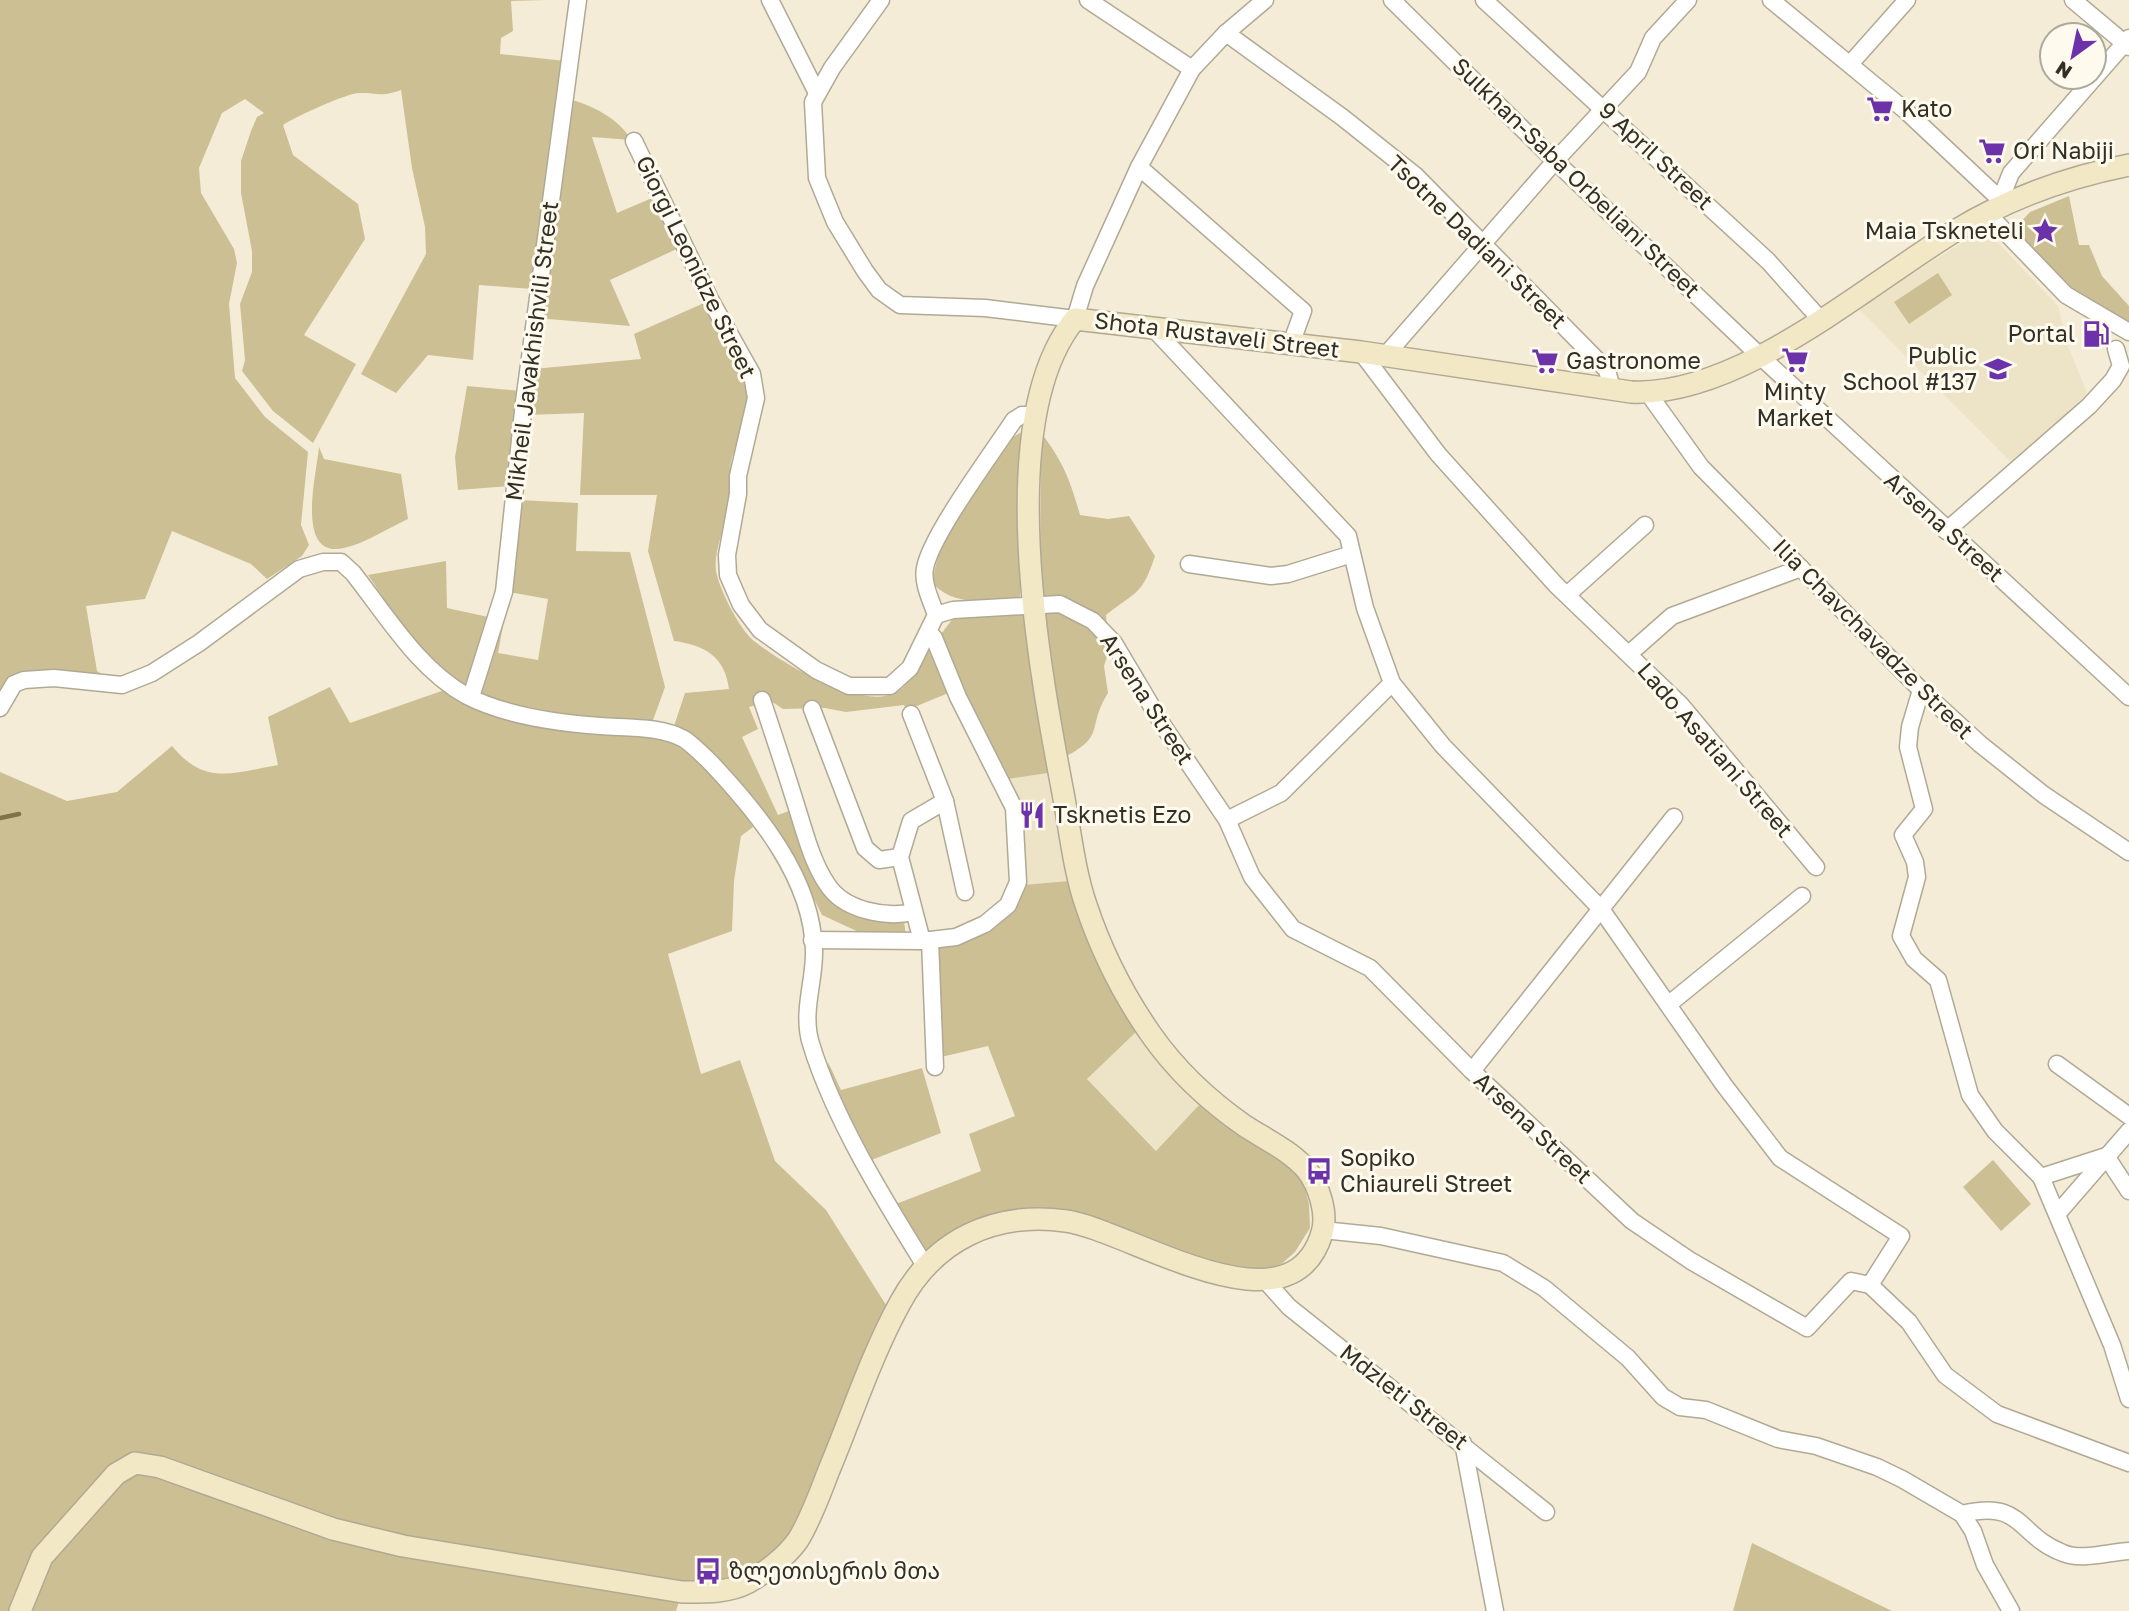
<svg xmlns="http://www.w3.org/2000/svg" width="2129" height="1611" font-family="'Golos Text','Noto Sans Georgian',sans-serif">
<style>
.built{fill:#ede3c6}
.green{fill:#cdbf94;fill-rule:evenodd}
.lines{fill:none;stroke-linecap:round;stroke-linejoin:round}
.stream{stroke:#807249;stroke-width:4.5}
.minor-casing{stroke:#b0a994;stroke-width:19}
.secondary-casing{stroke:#b0a994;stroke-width:24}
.minor{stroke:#fff;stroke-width:16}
.secondary{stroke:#f3e8c5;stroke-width:21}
.labels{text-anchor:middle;stroke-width:6;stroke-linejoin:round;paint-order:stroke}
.poi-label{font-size:23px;fill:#322f27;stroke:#fefaed;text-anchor:start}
.street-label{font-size:23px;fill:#322f27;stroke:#fefaed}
</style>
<rect width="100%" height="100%" fill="#f4ecd7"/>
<!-- built -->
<g class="built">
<path d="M1985,229L2058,306L2068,346L2087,393L2015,466L1857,307Z"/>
<path d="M1048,773L1069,881L1023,885L1008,779Z"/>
<path d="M1136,1032L1179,1086L1200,1104L1157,1151L1087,1079Z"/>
</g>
<!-- green -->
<g class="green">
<path d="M0,0H545L511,1L513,31L501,38L500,54L565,61L533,289L479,285L473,360L428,355L396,393L361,374L426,254L425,227L412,168L401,90C379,98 380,92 359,93C347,93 295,117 283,125L293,155L358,204L365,239L304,335L356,364L313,443L273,411L242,371L245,360L240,304L252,272V251L241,193V161L251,131L257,117L264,113L245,99L222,113L199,168L201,193L234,249L237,263L229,304L235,378L265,417L308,452L301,525L309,545L302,556L267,579L251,564L172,531L145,599L86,606L97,671L110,679L24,675L0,702Z"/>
<path d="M567,99C589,103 620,119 631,140L592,137L617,213L659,195L681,247L610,280L630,326L537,318Z"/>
<path d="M2069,196L2079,245H2089L2102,276L2129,306V329L2069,290L2017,231L2016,227L2030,212Z"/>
<path d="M1938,273L1952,295L1909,324L1894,302Z"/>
<path d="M704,303C722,331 748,362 751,397C753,414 735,444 731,462C729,472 733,483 732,494C730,519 713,545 716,571C719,589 740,630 754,641C784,664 824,686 862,695C905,704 912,676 929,644L951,692L907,710L904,705L846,712L825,708L783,709L771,701L749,707L758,729L742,737L778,815L794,809L827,889L904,920L906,937L863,934L822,915L792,855L672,732L685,693L729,689C725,657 705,645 674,641L648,551L657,495H580L584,413L528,415L533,369L641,359L634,334Z"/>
<path d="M467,386L521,391L510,486L458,490L455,457Z"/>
<path d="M1022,432C1017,487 1022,542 1020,598C990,600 958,608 934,585C928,550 989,471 1009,439Z"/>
<path d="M1041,433C1062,459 1071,482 1080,515L1108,519L1129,516L1155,556C1142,596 1136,591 1106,615L1109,650L1104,666L1108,693C1086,728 1107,735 1065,757L1040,584Z"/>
<path d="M319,447L324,459L401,474L408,519C388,528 366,543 344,548C294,560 317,472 319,447Z"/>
<path d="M519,500L578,503L576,551L630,552L665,687L652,723L550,716L476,694ZM509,592L548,599L538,660L498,653Z"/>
<path d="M446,561L447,608L493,618L470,689C434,681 389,605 368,575Z"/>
<path d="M1006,610L1023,614L1048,773L1008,779L973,716L942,645L941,634L954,617Z"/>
<path d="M330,687L350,723L453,687L471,697L683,739L731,789L753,827L741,836L734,881L732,931L668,954L701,1074L740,1060L775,1161L826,1210L893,1316L796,1542L743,1586L682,1592L676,1611H0V772L67,801L117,792L172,746C205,786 232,773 278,765L268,717Z"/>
<path d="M1069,881L1136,1032L1087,1079L1156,1151L1200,1104L1242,1137L1291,1166L1304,1185L1309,1204L1310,1228L1295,1252L1278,1267L1252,1272L1216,1267L1043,1210L929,1254L896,1204L981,1171L969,1134L1015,1116L988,1046L941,1057L939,946L961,943L1023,885Z"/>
<path d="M828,1062L841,1090L922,1068L941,1133L869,1161L830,1077Z"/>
<path d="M1993,1160L2031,1204L2001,1231L1963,1187Z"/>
<path d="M1752,1543L1892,1611H1733Z"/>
</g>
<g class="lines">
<!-- stream -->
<path class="stream" d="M0,818L19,814"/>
<defs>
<g id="minor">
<path d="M770,0L816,91"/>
<path d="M881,0L832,68L813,102L817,178L835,222L865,271L879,290L900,305L985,308L1075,319L1085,286L1139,167L1192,69L1226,33L1265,0"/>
<path d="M1088,0L1192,69"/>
<path d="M1392,0L1555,161L1760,356L2129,697"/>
<path d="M1484,0L1768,261L1820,319"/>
<path d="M1771,0L1906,111L2005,204"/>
<path d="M2073,0L2129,47"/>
<path d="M1226,33L1342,117L1416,176L1607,370L1612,389"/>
<path d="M1851,63L1907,0"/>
<path d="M634,141L711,301L752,374L756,398L738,476V494L727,555L728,575L741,605L760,630L816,670L849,686H890L910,668L936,615C931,600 922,583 925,568C931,535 993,452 1014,420L1022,415H1035"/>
<path d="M1139,167L1303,311L1291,344"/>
<path d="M2001,198L2011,173L2129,38"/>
<path d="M1987,213L2066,295L2129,332"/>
<path d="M1153,328L1348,536L1365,608L1392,683L1443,746L1601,909L1724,1085L1780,1158L1901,1236L1870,1285"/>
<path d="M1361,352L1438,454L1556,585L1681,705L1816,867"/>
<path d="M1385,356L1555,161L1638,72L1653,38L1688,0"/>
<path d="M1648,393L1701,467L1921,690L1980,744L2044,795L2129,852"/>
<path d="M1946,531L2089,406L2113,380L2121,366L2116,349"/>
<path d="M1189,564L1271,576L1288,574L1352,554"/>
<path d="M1567,595L1645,525"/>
<path d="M936,615L953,610L1060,604L1093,621L1114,643L1164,727L1227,820L1252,877L1293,929L1370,968L1472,1071L1632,1221L1691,1261L1807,1328L1851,1281L1870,1285L1909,1322L1945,1375L1997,1414L2129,1463"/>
<path d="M1630,653L1672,616L1801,568"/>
<path d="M1921,690L1910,727L1908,747L1924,809L1903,835L1915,862L1917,877L1901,936L1914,959L1938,980L1970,1095L1995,1131L2041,1177L2112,1345L2129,1399"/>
<path d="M471,697L504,592L524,402L578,0"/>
<path d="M762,700C774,736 786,772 797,808C805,833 812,862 827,884C844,911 886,918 914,912"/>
<path d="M0,708L14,684L24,680L54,678L122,685L152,673L199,643L299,569L323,562H341L353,573C387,616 418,669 467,696C506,716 557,723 601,726C627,728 661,726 684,739C693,745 704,756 712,764C758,813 812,878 814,950C815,981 801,1012 811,1044C834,1119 883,1198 924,1264"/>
<path d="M812,709L865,848L879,860L900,857"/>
<path d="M911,714L945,801L965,892"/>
<path d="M1227,820L1281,793L1392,683"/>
<path d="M812,940L922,941L956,937L985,924L1008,905L1018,882L1014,808L958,697L934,638L928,632"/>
<path d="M930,940L935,1067"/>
<path d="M922,941L900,857L911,821L945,801"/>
<path d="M1669,1004L1802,896"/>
<path d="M2057,1064L2129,1116"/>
<path d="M1472,1071L1674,817"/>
<path d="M2041,1177L2106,1156L2129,1191"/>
<path d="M2058,1213L2129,1131"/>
<path d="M1323,1230L1381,1236L1503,1263L1544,1288L1628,1358L1663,1397L1680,1407L1706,1410L1778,1439L1816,1446L1877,1467L1902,1479L1962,1514L1973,1531L1985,1565L2011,1611"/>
<path d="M1264,1279L1289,1307L1546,1512"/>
<path d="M1463,1443L1495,1611"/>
<path d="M1962,1514C2024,1499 2016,1535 2063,1553C2082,1561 2109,1552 2129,1551"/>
</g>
<path id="secondary" d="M20,1611L42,1557L116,1474L135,1463L160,1467L333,1529L403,1546L682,1592C703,1592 728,1593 747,1583C765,1573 786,1557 798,1540C811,1519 820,1493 829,1470C852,1415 871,1356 900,1303C934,1240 994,1211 1066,1221C1130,1230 1290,1340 1322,1233C1328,1214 1319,1186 1307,1170C1291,1151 1265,1139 1245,1126C1209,1101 1175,1069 1150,1033C1123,994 1101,950 1086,905C1074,870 1070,830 1063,793C1040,672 992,420 1075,319L1361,352L1631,392C1739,397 1865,286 1955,231C2009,198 2068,177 2129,165"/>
</defs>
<!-- minor casing -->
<use href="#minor" class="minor-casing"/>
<!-- secondary casing -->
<use href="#secondary" class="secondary-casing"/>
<!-- minor -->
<use href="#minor" class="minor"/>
<!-- secondary -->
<use href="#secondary" class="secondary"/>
</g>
<!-- icons -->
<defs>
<symbol id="supermarket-bare" viewBox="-9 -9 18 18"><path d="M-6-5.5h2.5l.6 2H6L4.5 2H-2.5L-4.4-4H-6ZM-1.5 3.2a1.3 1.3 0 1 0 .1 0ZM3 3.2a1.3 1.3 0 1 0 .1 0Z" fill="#6b32a9" stroke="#fefaed" stroke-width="2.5" paint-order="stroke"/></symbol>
<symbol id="sight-bare" viewBox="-9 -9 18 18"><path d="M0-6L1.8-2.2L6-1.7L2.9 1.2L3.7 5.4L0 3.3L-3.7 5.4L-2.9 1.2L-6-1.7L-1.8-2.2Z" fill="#6b32a9" stroke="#fefaed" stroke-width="2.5" paint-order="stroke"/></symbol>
<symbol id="fuel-bare" viewBox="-9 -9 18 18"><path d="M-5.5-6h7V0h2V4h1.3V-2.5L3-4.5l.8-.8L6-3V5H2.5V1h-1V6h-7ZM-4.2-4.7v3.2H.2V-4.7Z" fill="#6b32a9" stroke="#fefaed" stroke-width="2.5" paint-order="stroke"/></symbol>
<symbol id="school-bare" viewBox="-9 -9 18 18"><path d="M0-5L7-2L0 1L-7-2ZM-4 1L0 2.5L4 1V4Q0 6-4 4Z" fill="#6b32a9" stroke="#fefaed" stroke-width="2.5" paint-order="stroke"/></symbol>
<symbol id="restaurant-bare" viewBox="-9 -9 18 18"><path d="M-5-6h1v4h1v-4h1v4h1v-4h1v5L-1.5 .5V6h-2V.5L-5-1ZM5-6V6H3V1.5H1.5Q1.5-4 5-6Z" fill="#6b32a9" stroke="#fefaed" stroke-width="2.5" paint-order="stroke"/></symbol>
<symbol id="bus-bare" viewBox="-9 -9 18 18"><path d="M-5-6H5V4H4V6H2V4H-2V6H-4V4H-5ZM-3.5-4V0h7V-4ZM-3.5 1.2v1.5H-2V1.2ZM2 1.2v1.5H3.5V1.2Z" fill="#6b32a9" stroke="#fefaed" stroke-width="2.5" paint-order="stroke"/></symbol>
</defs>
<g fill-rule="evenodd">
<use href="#supermarket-bare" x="1861" y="90" width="38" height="38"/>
<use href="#supermarket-bare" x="1973" y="132" width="38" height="38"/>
<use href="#sight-bare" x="2026" y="212" width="38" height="38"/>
<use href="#fuel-bare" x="2077" y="315" width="38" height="38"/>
<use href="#supermarket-bare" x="1776" y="341" width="38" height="38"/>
<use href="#supermarket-bare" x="1526" y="342" width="38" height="38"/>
<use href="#school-bare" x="1979" y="350" width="38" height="38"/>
<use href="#restaurant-bare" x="1013" y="796" width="38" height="38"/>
<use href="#bus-bare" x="1300" y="1152" width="38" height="38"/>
<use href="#bus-bare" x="689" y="1552" width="38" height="38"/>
</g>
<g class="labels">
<!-- poi labels -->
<g class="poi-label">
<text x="1901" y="117">Kato</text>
<text x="2013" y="159">Ori Nabiji</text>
<text x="2024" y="239" text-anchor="end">Maia Tskneteli</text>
<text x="2075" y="342" text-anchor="end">Portal</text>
<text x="1977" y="364" text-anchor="end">Public<tspan x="1977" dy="26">School #137</tspan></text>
<text x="1566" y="369">Gastronome</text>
<text x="1795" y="400" text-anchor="middle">Minty<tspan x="1795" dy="26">Market</tspan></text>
<text x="1053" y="823">Tsknetis Ezo</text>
<text x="1340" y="1166">Sopiko<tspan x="1340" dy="26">Chiaureli Street</tspan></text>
<text x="729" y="1579">ზლეთისერის მთა</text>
</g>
<!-- street labels -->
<g class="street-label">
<text transform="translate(1656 156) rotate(43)" y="8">9 April Street</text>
<text transform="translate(1576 178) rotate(44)" y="8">Sulkhan-Saba Orbeliani Street</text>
<text transform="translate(1477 242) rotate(44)" y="8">Tsotne Dadiani Street</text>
<text transform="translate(696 267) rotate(64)" y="8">Giorgi Leonidze Street</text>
<text transform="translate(1217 335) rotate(7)" y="8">Shota Rustaveli Street</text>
<text transform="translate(532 351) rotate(-83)" y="8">Mikheil Javakhishvili Street</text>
<text transform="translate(1944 527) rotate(42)" y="8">Arsena Street</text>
<text transform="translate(1873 639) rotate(45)" y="8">Ilia Chavchavadze Street</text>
<text transform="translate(1147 699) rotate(57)" y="8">Arsena Street</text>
<text transform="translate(1715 750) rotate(49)" y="8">Lado Asatiani Street</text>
<text transform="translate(1533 1128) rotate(43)" y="8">Arsena Street</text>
<text transform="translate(1404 1397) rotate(38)" y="8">Mdzleti Street</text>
</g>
</g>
<!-- north arrow -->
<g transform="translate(2073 56) rotate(213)"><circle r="33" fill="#fefaed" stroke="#aca99e" stroke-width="2"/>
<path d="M0-5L12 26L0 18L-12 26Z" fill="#6b32a9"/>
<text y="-10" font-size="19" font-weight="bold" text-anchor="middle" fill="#322f27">N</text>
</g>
</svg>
